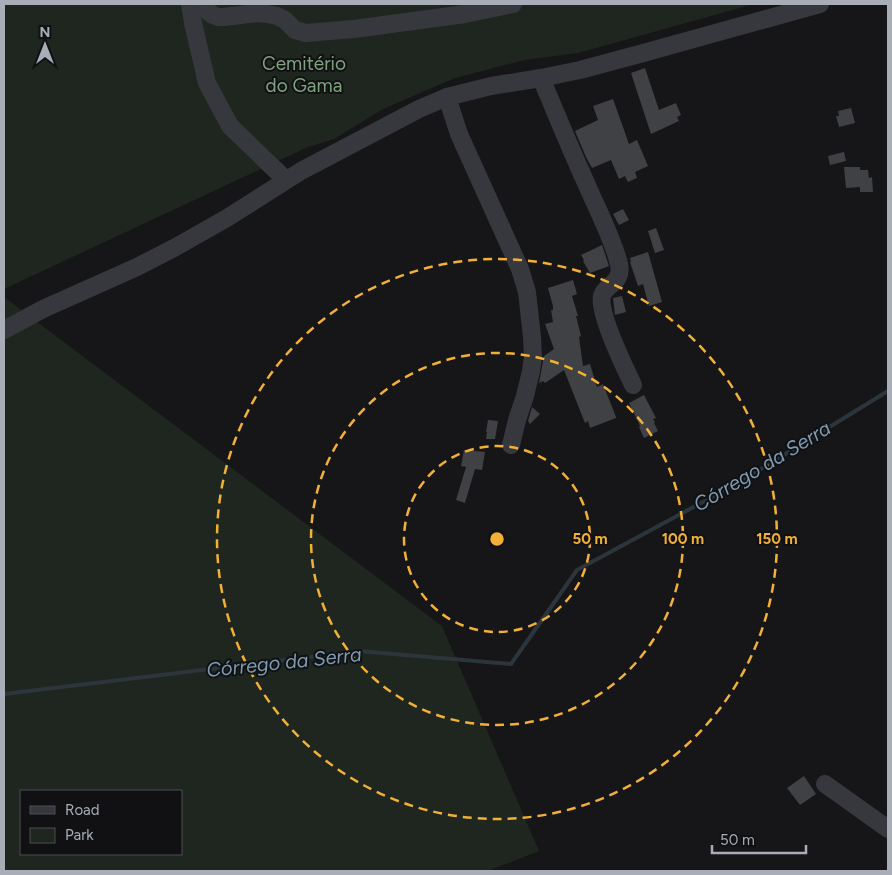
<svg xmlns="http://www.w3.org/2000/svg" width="892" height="875" font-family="Figtree,sans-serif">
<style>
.green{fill:#1e261f;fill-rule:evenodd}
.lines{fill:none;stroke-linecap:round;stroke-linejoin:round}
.stream{stroke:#2c353c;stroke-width:4}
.building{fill:#404145}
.minor{stroke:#37383d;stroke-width:18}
.ring{fill:none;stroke:#f2b134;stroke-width:2.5;stroke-dasharray:9 6}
.labels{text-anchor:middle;stroke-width:4;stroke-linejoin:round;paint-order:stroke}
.park-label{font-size:19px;fill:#7fa381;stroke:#111113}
.water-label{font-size:20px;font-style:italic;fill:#7f9bb3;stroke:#111113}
.centre{fill:#f2b134;stroke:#111113;stroke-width:2.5}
.ring-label{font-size:15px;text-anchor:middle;font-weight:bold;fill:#f2b134;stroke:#111113;stroke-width:4;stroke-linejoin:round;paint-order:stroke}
</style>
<rect width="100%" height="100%" fill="#161618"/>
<!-- green -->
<g class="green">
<path d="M4,4H754L578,53L525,60L455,78L383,109L334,139L308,147L4,289Z"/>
<path d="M4,297L442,626L539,851L488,871H4ZM21,791H181V854H21Z"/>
</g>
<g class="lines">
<!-- stream -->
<path class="stream" d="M4,694L359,651L511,664L577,570L738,483L888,391"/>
</g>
<!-- building -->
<g class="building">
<path d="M645,68L659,110L676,103L681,115L677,117L679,121L651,134L631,73Z"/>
<path d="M613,99L629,144L637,140L648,166L635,172L637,178L628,182L625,176L619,179L611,160L592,168L586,157L575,131L598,120L593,106Z"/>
<path d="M851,108L855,123L839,127L836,116H839L838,111Z"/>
<path d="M844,152L846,161L830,165L828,156Z"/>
<path d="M844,167H860V170H868L869,178L872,177L873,192H860V187L846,188Z"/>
<path d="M623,209L629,220L619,225L613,214Z"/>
<path d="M656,228L664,250L655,253L648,231Z"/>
<path d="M602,245L609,266L590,273L583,261L584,260L581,255Z"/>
<path d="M648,252L662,302L649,306L643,284L638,286L630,262H631L630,258Z"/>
<path d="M573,280L577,294L572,296L578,316H576L581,336L579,337L583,366L590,364L597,387L603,384L616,417V418L590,428L588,421L585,423L564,370L545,383L543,381L539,383L544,356L554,349L545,324L553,322L551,310H553V306L548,288Z"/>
<path d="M622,296L626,312L615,315L613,298Z"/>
<path d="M644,395L656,418L653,419L655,422L654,423L658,431L644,438L639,427L640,426L629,403Z"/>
<path d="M532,407L540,414L530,424L528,421Z"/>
<path d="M488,420L498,421L495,439H486L487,432H486Z"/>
<path d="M464,450L485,452L482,470L475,469L465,503L456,500L466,467L461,466Z"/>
<path d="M804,776L816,794L800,805L787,788Z"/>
</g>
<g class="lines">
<!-- minor -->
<g class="minor">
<path d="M190,4L193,23L207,83L230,126L286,180"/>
<path d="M203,4L209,12L213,15L218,17H224L257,13L267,14L277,16L285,20L295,30L306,33L354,29L465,14L513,4"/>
<path d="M541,78C556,113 570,148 586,183C597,209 612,236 619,264C623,284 606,283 602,296C598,313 625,368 633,385"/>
<path d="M447,97L459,134L520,269L527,292L532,337L533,357L531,371L525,396L517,420L511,445"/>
<path d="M4,330L43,309L137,267L174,248L227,218L301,171L419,109L447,97L491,86L541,78L580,70L636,55L820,4"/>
<path d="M825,784L888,829"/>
</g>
</g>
<!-- distance rings -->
<g class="ring">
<circle cx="497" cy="539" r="93"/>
<circle cx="497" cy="539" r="186"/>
<circle cx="497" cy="539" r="280"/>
</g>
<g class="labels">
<!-- park labels -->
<g class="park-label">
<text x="304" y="70">Cemitério<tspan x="304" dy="22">do Gama</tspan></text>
</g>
<!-- water labels -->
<g class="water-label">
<text transform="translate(762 466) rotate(-31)" y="7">Córrego da Serra</text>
<text transform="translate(284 662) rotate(-6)" y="7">Córrego da Serra</text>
</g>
</g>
<circle cx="497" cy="539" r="8" class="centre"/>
<g class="ring-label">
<text x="590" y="544">50 m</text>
<text x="683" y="544">100 m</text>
<text x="777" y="544">150 m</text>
</g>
<!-- border -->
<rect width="892" height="875" fill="none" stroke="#a8adb8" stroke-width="10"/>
<!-- legend -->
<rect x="20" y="790" width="162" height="65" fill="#111113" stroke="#4d4f55"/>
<rect x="30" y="806" width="25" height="8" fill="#37383d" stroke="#4d4f55"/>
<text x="65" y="815" font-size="15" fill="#a8adb8">Road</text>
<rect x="30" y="828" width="25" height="15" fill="#1e261f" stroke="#4d4f55"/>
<text x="65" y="840" font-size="15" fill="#a8adb8">Park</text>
<!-- north arrow -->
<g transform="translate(45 45)" stroke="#111113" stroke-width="4" paint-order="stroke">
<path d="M0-4L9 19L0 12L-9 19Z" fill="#a8adb8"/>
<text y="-8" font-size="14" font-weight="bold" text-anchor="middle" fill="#a8adb8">N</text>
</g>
<!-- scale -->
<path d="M712 845v8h94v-8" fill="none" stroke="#a8adb8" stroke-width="2.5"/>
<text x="720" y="845" font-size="15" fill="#a8adb8" stroke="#111113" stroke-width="4" paint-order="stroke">50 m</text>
</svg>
